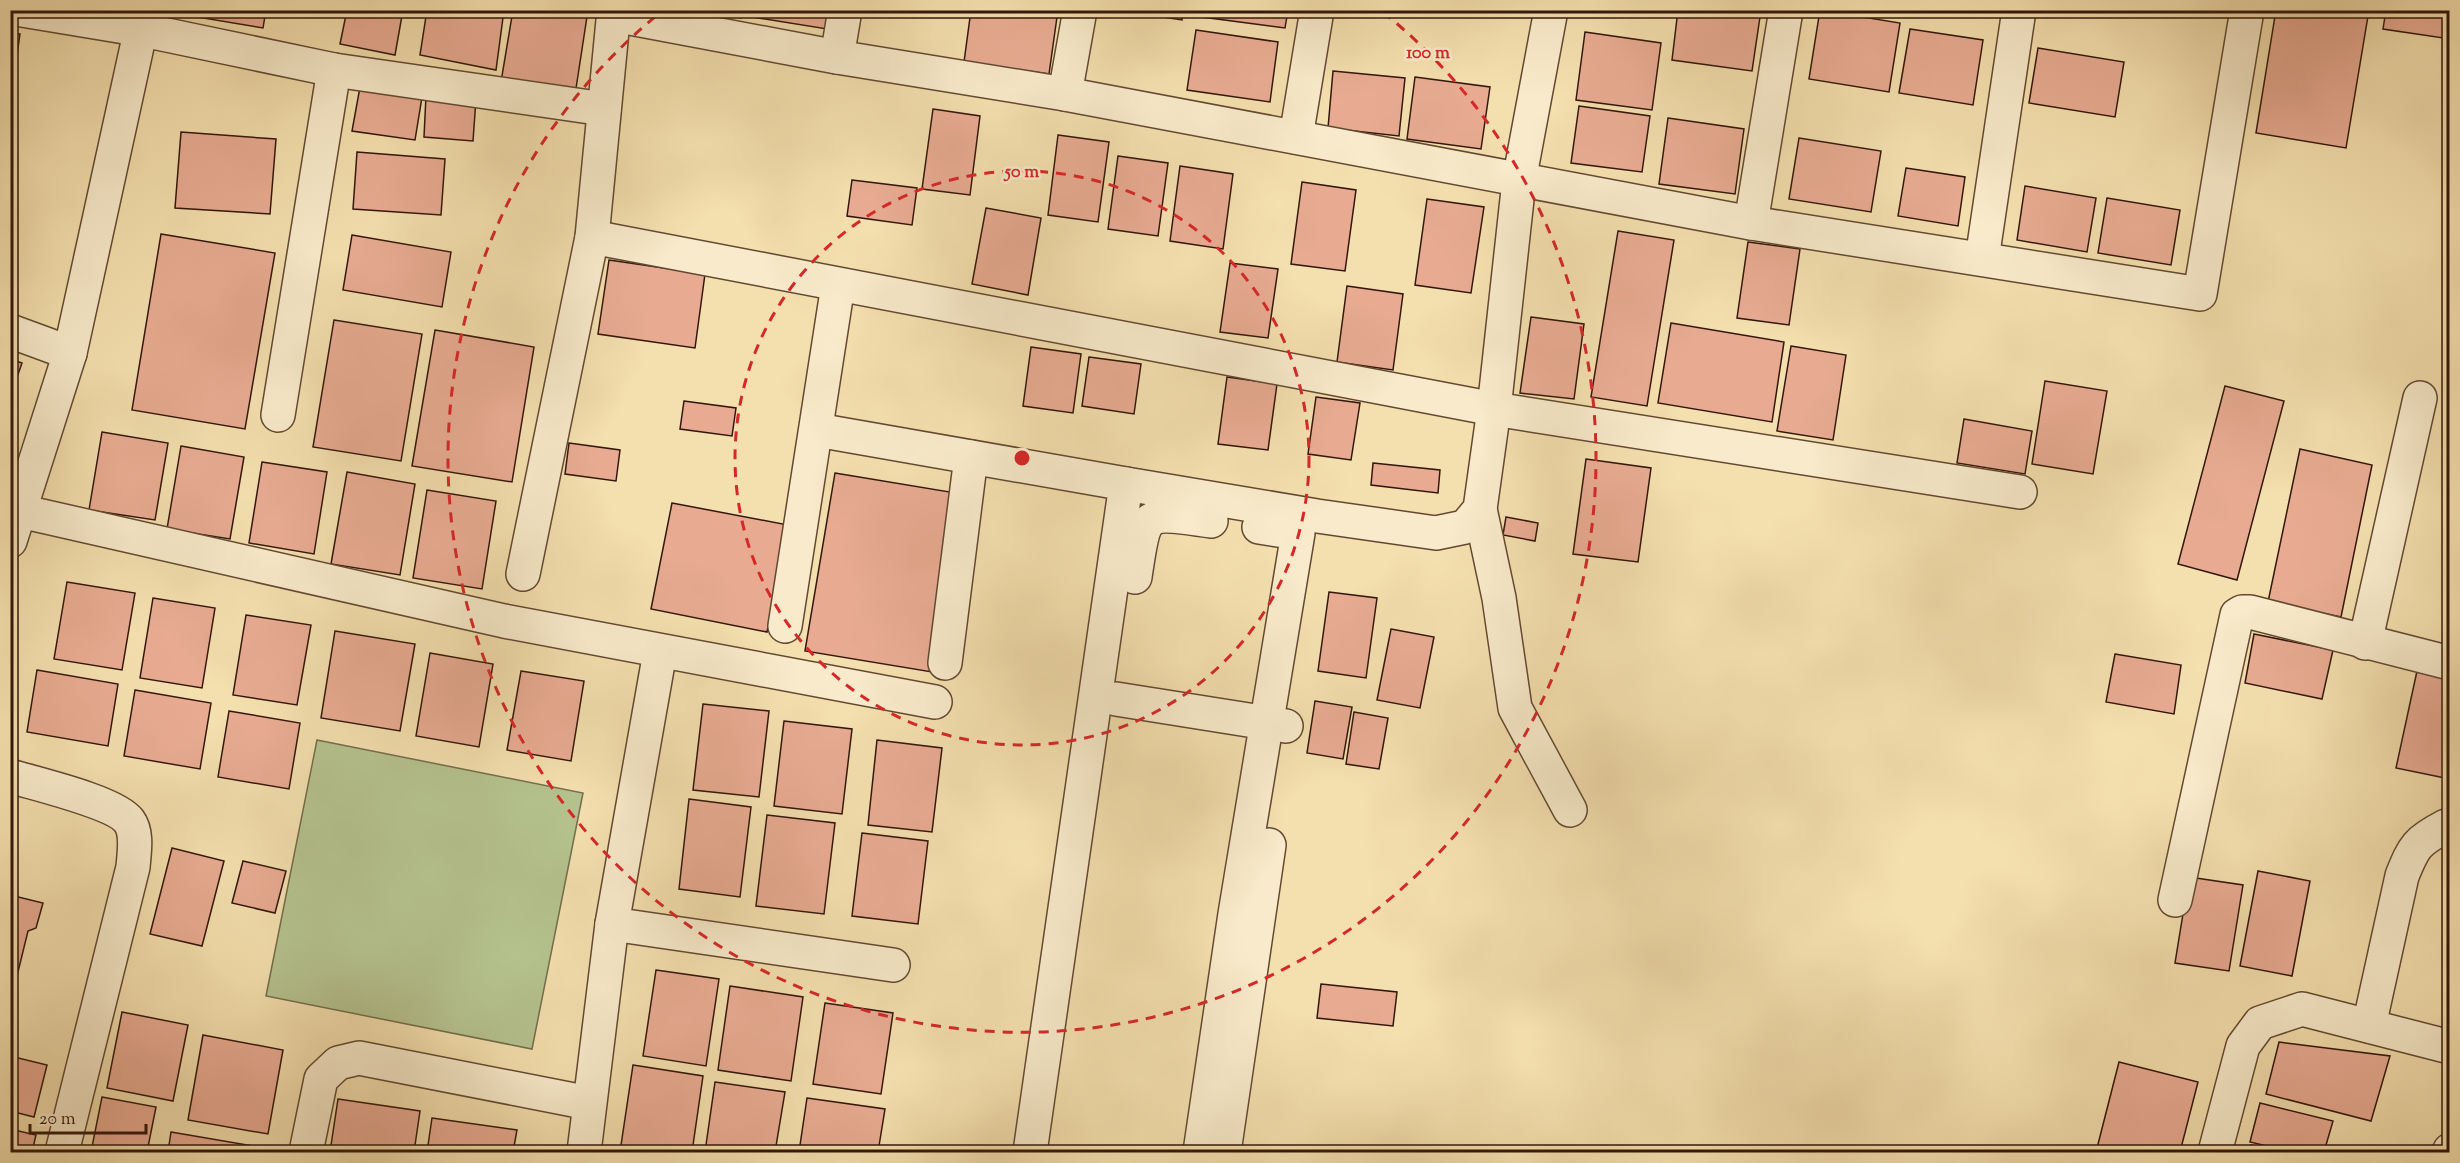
<svg xmlns="http://www.w3.org/2000/svg" width="2460" height="1163" font-family="'Sorts Mill Goudy',serif">
<style>
.green{fill:#b5c38f;stroke:#746d4c;stroke-width:1.5}
.building{fill:#e8ab92;stroke:#331709;stroke-width:1.5}
.lines{fill:none;stroke-linecap:round;stroke-linejoin:round}
.street-casing{stroke:#634932;stroke-width:36}
.street{stroke:#f8eaca;stroke-width:33}
.ring{fill:none;stroke:#d62828;stroke-width:3;stroke-dasharray:10 8}
.centre{fill:#d62828;stroke:#f8eaca;stroke-width:3}
.ring-label{font-size:18px;text-anchor:middle;font-weight:bold;fill:#d62828;stroke:#f8eaca;stroke-width:5;stroke-linejoin:round;paint-order:stroke}
</style>
<rect width="100%" height="100%" fill="#f4dfae"/>
<filter id="stains"><feTurbulence type="fractalNoise" baseFrequency=".00333" numOctaves="4"/><feColorMatrix values="0 0 0 0 .2 0 0 0 0 .09 0 0 0 0 .02 0 0 0 .5 -.17"/></filter>
<radialGradient id="worn" r=".72"><stop offset=".6" stop-color="#630" stop-opacity="0"/><stop offset="1" stop-color="#630" stop-opacity=".3"/></radialGradient>
<!-- green -->
<path class="green" d="M317,740L583,793L532,1049L266,996Z"/>
<!-- building -->
<g class="building">
<path d="M186,10H266L263,28L185,15Z"/>
<path d="M347,10H403L395,55L340,44Z"/>
<path d="M427,10H504L496,70L420,55Z"/>
<path d="M513,10H588L575,95L501,82Z"/>
<path d="M695,10H742L741,18Z"/>
<path d="M747,10H830L827,29L746,16Z"/>
<path d="M971,10H1008L1057,17L1049,74L964,62Z"/>
<path d="M1116,10H1183L1182,20Z"/>
<path d="M1203,10H1288L1285,28L1202,17Z"/>
<path d="M1678,10H1761L1752,71L1672,60Z"/>
<path d="M1820,10L1900,23L1889,92L1809,79Z"/>
<path d="M2276,10H2369L2346,148L2256,133Z"/>
<path d="M2386,10H2450V39L2383,29Z"/>
<path d="M1910,29L1983,40L1973,105L1899,93Z"/>
<path d="M1196,30L1278,42L1270,102L1187,90Z"/>
<path d="M1585,32L1661,43L1652,110L1576,100Z"/>
<path d="M10,33L20,34L10,105Z"/>
<path d="M2038,48L2124,62L2115,117L2029,103Z"/>
<path d="M1333,71L1405,78L1399,136L1328,128Z"/>
<path d="M1415,77L1490,87L1481,149L1407,139Z"/>
<path d="M360,87L422,97L415,140L352,131Z"/>
<path d="M426,96L476,99L473,141L424,137Z"/>
<path d="M1579,106L1650,116L1642,172L1571,163Z"/>
<path d="M933,109L980,116L970,195L922,189Z"/>
<path d="M1668,118L1744,129L1735,194L1659,184Z"/>
<path d="M181,132L276,139L270,214L175,208Z"/>
<path d="M1058,135L1109,142L1098,222L1048,215Z"/>
<path d="M1799,138L1881,151L1871,212L1789,199Z"/>
<path d="M357,152L445,159L441,215L353,209Z"/>
<path d="M1118,156L1168,163L1158,236L1108,229Z"/>
<path d="M1180,166L1233,174L1223,249L1170,241Z"/>
<path d="M1906,168L1965,177L1958,226L1898,216Z"/>
<path d="M852,180L917,188L912,225L847,216Z"/>
<path d="M1302,182L1356,190L1345,271L1291,264Z"/>
<path d="M2025,186L2096,198L2087,252L2017,240Z"/>
<path d="M2107,198L2180,210L2171,265L2098,253Z"/>
<path d="M1427,199L1484,207L1471,293L1415,285Z"/>
<path d="M986,208L1041,218L1028,295L972,284Z"/>
<path d="M1618,231L1674,240L1647,406L1591,397Z"/>
<path d="M161,234L275,253L245,429L132,410Z"/>
<path d="M352,235L451,252L442,307L343,290Z"/>
<path d="M1748,242L1800,249L1789,325L1737,318Z"/>
<path d="M609,260L705,274L695,348L598,334Z"/>
<path d="M1230,263L1278,269L1268,338L1220,332Z"/>
<path d="M1347,286L1403,294L1393,370L1337,362Z"/>
<path d="M1531,317L1584,324L1574,399L1520,393Z"/>
<path d="M334,320L422,334L401,461L313,447Z"/>
<path d="M1671,323L1784,342L1772,422L1658,403Z"/>
<path d="M435,330L534,347L512,482L412,466Z"/>
<path d="M1791,346L1846,355L1833,440L1777,431Z"/>
<path d="M1031,347L1081,354L1073,413L1023,406Z"/>
<path d="M1089,357L1141,364L1134,414L1082,406Z"/>
<path d="M10,359L22,363L10,397Z"/>
<path d="M1227,377L1277,384L1268,450L1218,444Z"/>
<path d="M2045,381L2107,391L2093,474L2032,464Z"/>
<path d="M2225,386L2284,401L2237,580L2178,564Z"/>
<path d="M1316,397L1360,403L1351,460L1308,454Z"/>
<path d="M684,401L736,408L732,436L680,429Z"/>
<path d="M1964,419L2032,431L2025,474L1957,463Z"/>
<path d="M102,432L168,443L155,520L89,510Z"/>
<path d="M569,443L620,450L616,481L565,474Z"/>
<path d="M181,446L244,457L230,539L167,529Z"/>
<path d="M2300,449L2372,465L2341,617L2268,602Z"/>
<path d="M1586,459L1651,468L1638,562L1573,554Z"/>
<path d="M262,462L327,472L314,554L249,543Z"/>
<path d="M1373,463L1440,470L1438,493L1371,485Z"/>
<path d="M347,472L415,484L400,575L331,564Z"/>
<path d="M835,473L962,494L932,672L805,651Z"/>
<path d="M427,490L496,501L482,589L413,578Z"/>
<path d="M672,503L788,525L767,632L651,609Z"/>
<path d="M1506,517L1538,523L1535,541L1503,535Z"/>
<path d="M67,582L135,593L122,670L54,659Z"/>
<path d="M1329,592L1377,598L1366,678L1318,671Z"/>
<path d="M153,598L215,608L202,688L140,678Z"/>
<path d="M246,615L311,625L297,705L233,695Z"/>
<path d="M1391,629L1434,637L1420,708L1377,700Z"/>
<path d="M335,631L415,644L400,731L321,718Z"/>
<path d="M2254,634L2333,650L2322,699L2245,683Z"/>
<path d="M430,653L493,664L479,747L416,736Z"/>
<path d="M2115,654L2181,665L2174,714L2106,702Z"/>
<path d="M37,670L118,684L108,746L27,732Z"/>
<path d="M521,671L584,681L571,761L507,750Z"/>
<path d="M2417,671L2450,678V779L2396,768Z"/>
<path d="M135,690L211,703L200,769L124,756Z"/>
<path d="M1315,701L1352,707L1343,759L1307,753Z"/>
<path d="M703,704L769,711L759,797L693,790Z"/>
<path d="M229,711L300,723L289,789L218,777Z"/>
<path d="M1354,712L1388,718L1379,769L1346,764Z"/>
<path d="M784,721L852,729L842,814L774,806Z"/>
<path d="M877,740L942,748L932,832L868,825Z"/>
<path d="M689,799L751,807L740,897L679,889Z"/>
<path d="M767,815L835,823L824,914L756,906Z"/>
<path d="M862,833L928,841L918,924L852,916Z"/>
<path d="M172,848L224,861L202,946L150,934Z"/>
<path d="M243,861L286,871L275,913L232,903Z"/>
<path d="M2258,871L2310,881L2292,976L2240,966Z"/>
<path d="M2189,877L2243,885L2229,971L2175,963Z"/>
<path d="M10,895L43,903L36,928L28,931L15,984L10,983Z"/>
<path d="M656,970L719,979L706,1066L643,1056Z"/>
<path d="M1321,984L1397,992L1393,1026L1317,1018Z"/>
<path d="M730,986L803,997L791,1081L718,1070Z"/>
<path d="M825,1003L893,1013L881,1094L813,1084Z"/>
<path d="M122,1012L188,1025L173,1101L107,1088Z"/>
<path d="M203,1035L283,1050L268,1134L188,1120Z"/>
<path d="M2279,1042L2390,1056L2371,1121L2266,1094Z"/>
<path d="M10,1056L47,1065L34,1117L10,1111Z"/>
<path d="M2119,1062L2198,1082L2180,1152H2096Z"/>
<path d="M633,1065L703,1076L692,1152H620Z"/>
<path d="M715,1082L785,1092L775,1152H705Z"/>
<path d="M102,1097L156,1107L147,1152H91Z"/>
<path d="M807,1098L885,1109L878,1152H799Z"/>
<path d="M338,1099L420,1111L414,1152H330Z"/>
<path d="M2260,1103L2333,1121L2324,1152H2292L2250,1142Z"/>
<path d="M432,1118L517,1130L513,1152H427Z"/>
<path d="M10,1129L36,1135L32,1152H10Z"/>
<path d="M171,1132L259,1147L258,1152H168Z"/>
<path d="M2251,1145L2280,1152H2249Z"/>
</g>
<g class="lines">
<defs>
<g id="street">
<path d="M22,10L143,30L334,70L604,109"/>
<path d="M614,15L837,57L1065,94L1751,223L2200,294L2247,10"/>
<path d="M837,57L845,10"/>
<path d="M1065,94L1080,10"/>
<path d="M1296,137L1317,10"/>
<path d="M1751,223L1786,10"/>
<path d="M592,237L1494,409L2020,492"/>
<path d="M1982,259L2019,10"/>
<path d="M10,331L70,353"/>
<path d="M278,415L334,70"/>
<path d="M817,430L1126,484"/>
<path d="M1480,509L1499,598L1515,708L1570,810"/>
<path d="M20,511L504,621L935,702"/>
<path d="M10,541L70,353L145,10"/>
<path d="M523,574L592,237L614,10"/>
<path d="M1135,577C1145,509 1143,511 1211,521"/>
<path d="M785,626L838,285"/>
<path d="M2365,643L2420,398"/>
<path d="M945,663L971,457"/>
<path d="M1116,699L1286,726"/>
<path d="M10,776C36,784 115,802 129,821C138,833 134,853 133,867L62,1152"/>
<path d="M2175,900L2237,615L2242,612H2250L2450,663"/>
<path d="M612,924L893,965"/>
<path d="M2369,1026L2402,876C2414,846 2417,841 2446,826L2450,827"/>
<path d="M306,1152L321,1079L338,1063L359,1058L589,1103"/>
<path d="M584,1152L612,924L660,652"/>
<path d="M1030,1152L1126,484L1317,516L1436,533L1465,527L1480,509L1494,409L1519,181L1551,10"/>
<path d="M1200,1152L1235,914L1298,533L1259,527"/>
<path d="M1224,1152L1269,845"/>
<path d="M2215,1152L2243,1046L2260,1023L2302,1009L2450,1047"/>
<path d="M2449,1152L2450,1150"/>
</g>
</defs>
<!-- street casing -->
<use href="#street" class="street-casing"/>
<!-- street -->
<use href="#street" class="street"/>
</g>
<!-- distance rings -->
<g class="ring">
<circle cx="1022" cy="458" r="287"/>
<path d="M1383 12A574 574 0 1 1 661 12"/>
</g>
<circle cx="1022" cy="458" r="9" class="centre"/>
<g class="ring-label">
<text x="1428" y="58">100 m</text>
<text x="1022" y="177">50 m</text>
</g>
<!-- margin -->
<rect width="2460" height="1163" fill="none" stroke="#f4dfae" stroke-width="36"/>
<rect x="12" y="12" width="2436" height="1139" fill="none" stroke="#331709" stroke-width="3"/>
<rect x="18" y="18" width="2424" height="1127" fill="none" stroke="#331709" stroke-width="1.5"/>
<!-- scale -->
<path d="M30 1124v9h116v-9" fill="none" stroke="#331709" stroke-width="3"/>
<text x="39" y="1124" font-size="18" fill="#331709" stroke="#f8eaca" stroke-width="4.5" paint-order="stroke">20 m</text>
<rect width="100%" height="100%" filter="url(#stains)"/>
<rect width="100%" height="100%" fill="url(#worn)"/>
</svg>
